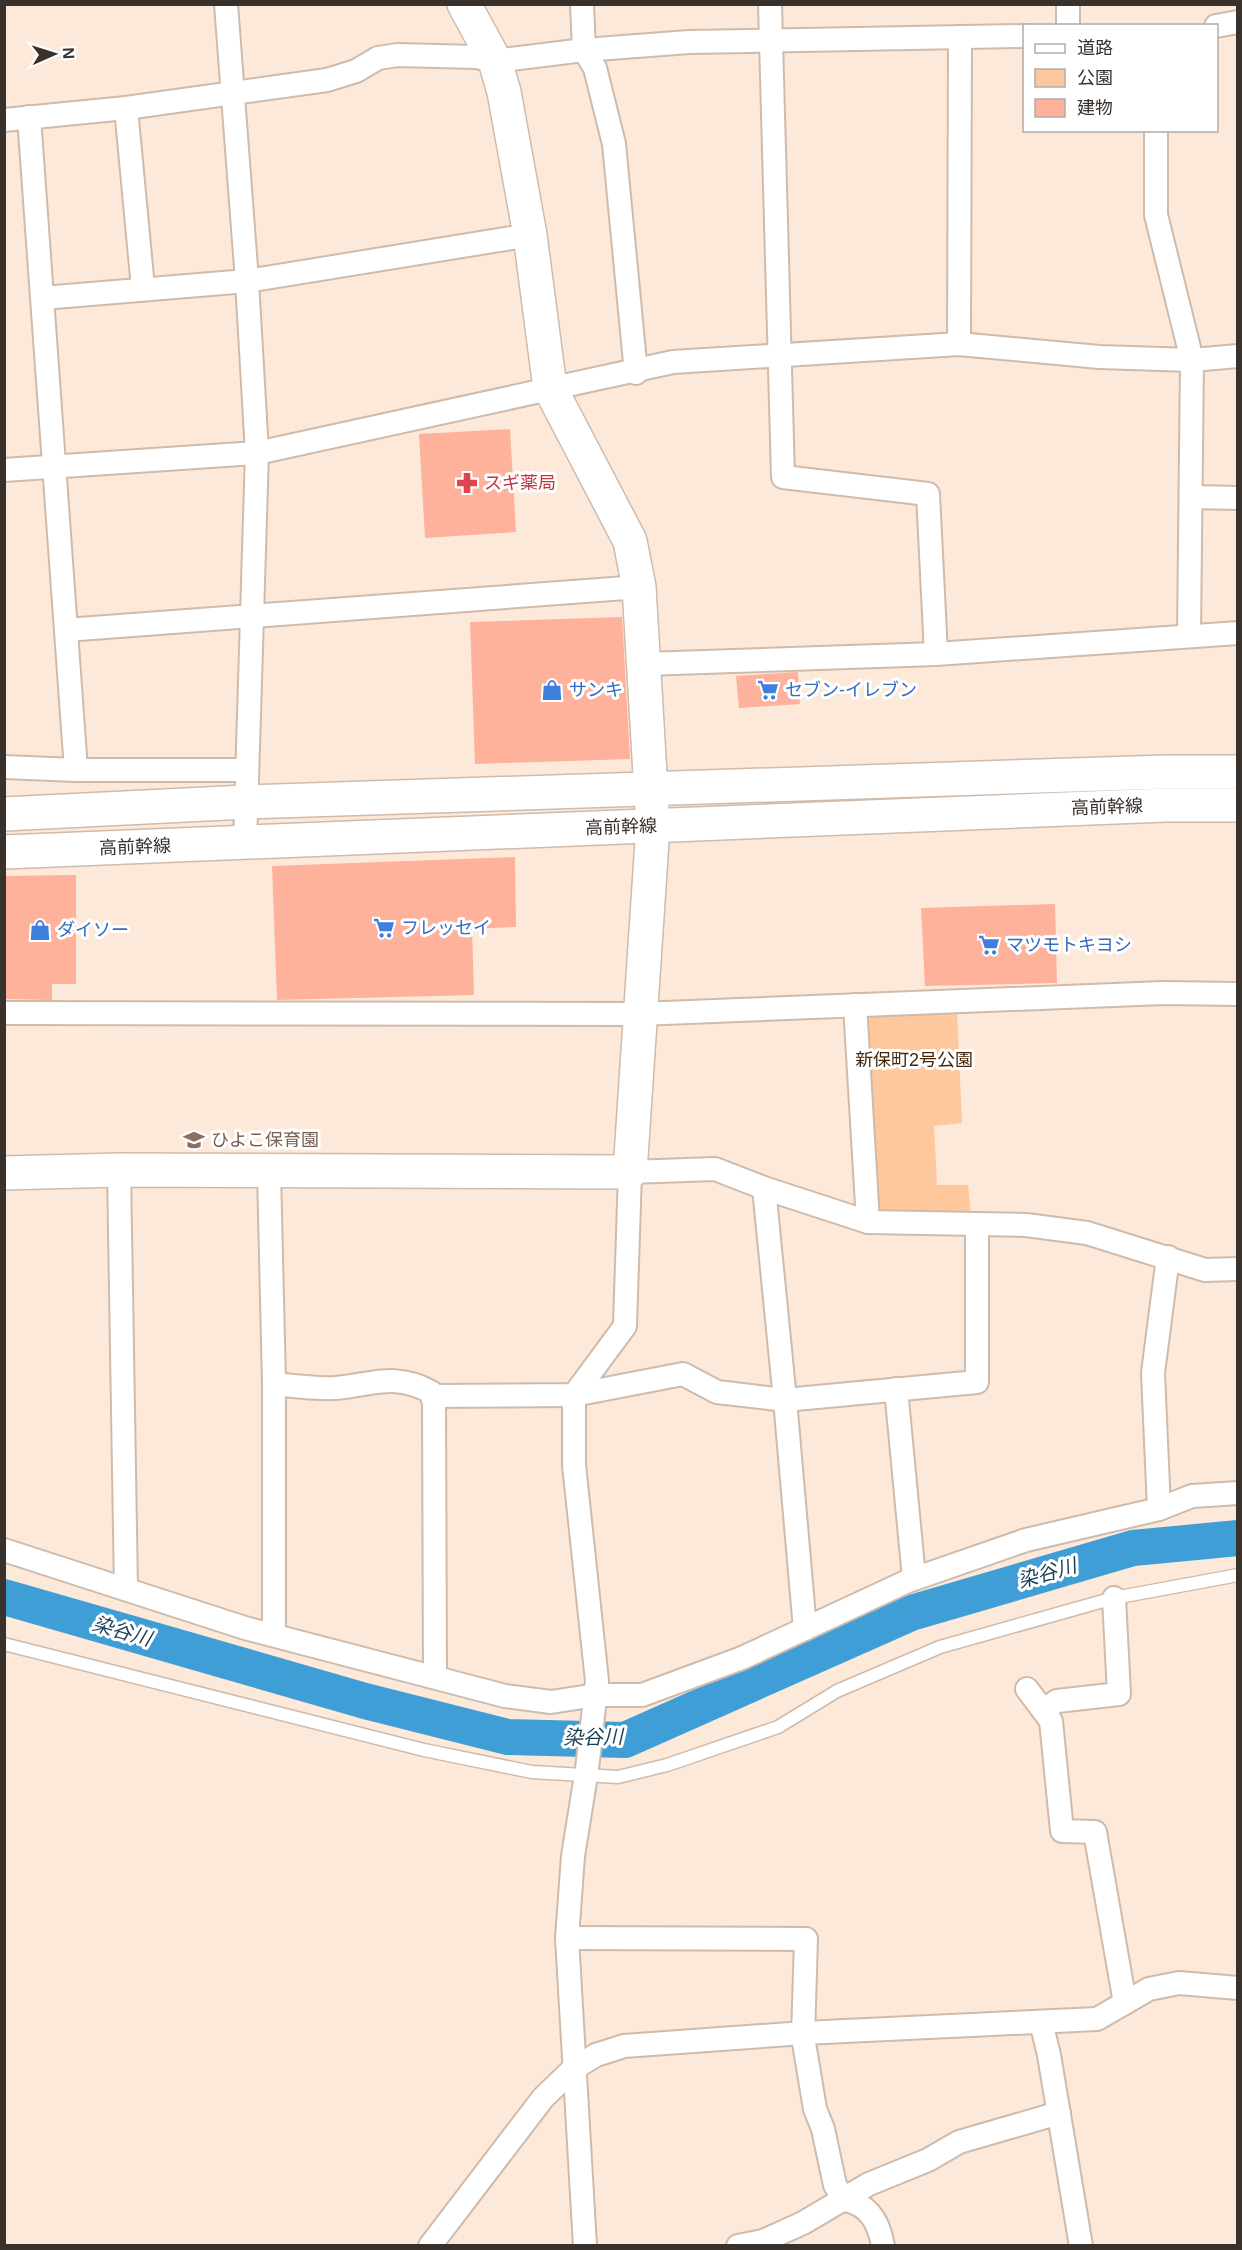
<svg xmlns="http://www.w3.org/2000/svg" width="1242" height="2250" font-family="Arial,'Noto Sans JP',sans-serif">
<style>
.green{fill:#fec79c}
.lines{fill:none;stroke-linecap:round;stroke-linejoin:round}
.river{stroke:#409ed6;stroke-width:36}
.building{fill:#feb19b}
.lane-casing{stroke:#cebbac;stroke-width:15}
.street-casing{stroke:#cebbac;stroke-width:26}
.secondary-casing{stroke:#cebbac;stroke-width:36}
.lane{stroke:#fff;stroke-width:12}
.street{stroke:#fff;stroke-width:22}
.secondary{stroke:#fff;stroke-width:33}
.labels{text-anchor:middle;stroke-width:6;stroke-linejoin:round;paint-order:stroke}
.health-label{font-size:18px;fill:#be3a42;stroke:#fff;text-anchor:start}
.shop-label{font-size:18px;fill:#366cbe;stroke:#fff;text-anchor:start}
.street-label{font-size:18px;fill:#39312c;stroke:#fff}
.park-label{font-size:18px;fill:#44260b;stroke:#fff}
.education-label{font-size:18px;fill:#785e54;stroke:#fff;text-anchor:start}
.water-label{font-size:20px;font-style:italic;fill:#183f57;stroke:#fff}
</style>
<rect width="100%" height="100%" fill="#fde9da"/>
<!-- green -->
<path class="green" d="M957,1010L962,1123L934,1126L937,1185H968L971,1217L877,1215L866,1023L872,1015Z"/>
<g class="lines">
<!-- river -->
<path class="river" d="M4,1597L365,1701L508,1737L625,1740L911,1613L1133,1548L1238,1538"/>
</g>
<!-- building -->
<g class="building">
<path d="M510,429L516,532L425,538L419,434Z"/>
<path d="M622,617L630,759L475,764L470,622Z"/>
<path d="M798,672L800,704L739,708L736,676Z"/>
<path d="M515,857L516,927L472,929L474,995L277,1000L272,866Z"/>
<path d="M76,875V984H52V1000L4,999V876Z"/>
<path d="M1055,904L1057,983L925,986L921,908Z"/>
</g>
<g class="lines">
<defs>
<path id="lane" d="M4,1644L424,1750L532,1772L618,1777L667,1765L778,1727L837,1691L940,1647L1114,1598L1238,1575"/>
<g id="street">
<path d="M226,4L247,281L257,453L245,844"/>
<path d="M582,4L584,50L595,68L614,144L636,373"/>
<path d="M770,4L783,477L928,494L936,654"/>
<path d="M1068,4V26"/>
<path d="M1216,26L1238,22"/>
<path d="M126,108L143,288"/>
<path d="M29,117L76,770"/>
<path d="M4,120L126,108L327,80L356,71L378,58L398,55L476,57L495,61L584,50L689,42L1024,36"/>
<path d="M1156,130V215L1192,360L1189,636"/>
<path d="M43,298L247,281L530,235"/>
<path d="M959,344L960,37"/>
<path d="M4,470L257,453L673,362L959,344L1099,357L1192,360L1238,356"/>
<path d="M1191,497L1238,498"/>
<path d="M66,630L639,587"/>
<path d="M644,664L936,654L1238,633"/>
<path d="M4,767L76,770H246"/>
<path d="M855,1005L868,1222"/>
<path d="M4,1013L640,1014L1163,993L1238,994"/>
<path d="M119,1170L126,1589"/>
<path d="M269,1171L274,1384V1635"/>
<path d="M764,1188L785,1400L977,1382V1224"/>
<path d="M274,1384C294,1386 314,1389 335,1388C372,1385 395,1372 431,1392L434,1403L435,1676"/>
<path d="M896,1389L914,1578"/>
<path d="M432,1396L574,1395L683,1374L717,1392L785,1400L805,1629"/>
<path d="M1159,1509L1153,1373L1168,1257"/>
<path d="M4,1550L245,1628L505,1696L551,1702L596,1695H642L742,1658L908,1581L1026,1540L1159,1509L1192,1496L1238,1493"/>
<path d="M1027,1689L1051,1721L1062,1831L1095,1832L1125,2003"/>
<path d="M1043,1710L1057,1701L1119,1694L1114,1598"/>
<path d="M567,1938L806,1939L803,2037L815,2109L823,2129L835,2185L844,2200C869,2204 879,2222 883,2246"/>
<path d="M1041,2022L1049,2055L1081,2246"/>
<path d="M430,2246L543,2098L573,2069L596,2055L624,2046L804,2033L1097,2019L1149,1989L1179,1983L1238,1988"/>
<path d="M585,2246L567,1938L573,1856L587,1769L597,1681L574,1465V1395L625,1326L630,1172L715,1169L764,1188L868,1222L1026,1225L1087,1233L1205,1270L1238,1269"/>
<path d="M738,2246L763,2241L803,2223L869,2184L928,2160L959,2142L1059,2113"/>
</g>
<g id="secondary">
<path d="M4,814L246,802L1165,772H1238"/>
<path d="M4,852L1166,805H1238"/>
<path d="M4,1173L119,1170L630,1172L653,826L639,587L630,541L550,388L530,235L504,92L495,61L464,4"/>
</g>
</defs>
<!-- lane casing -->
<use href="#lane" class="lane-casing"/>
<!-- street casing -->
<use href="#street" class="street-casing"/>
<!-- secondary casing -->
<use href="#secondary" class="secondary-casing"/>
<!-- lane -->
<use href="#lane" class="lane"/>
<!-- street -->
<use href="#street" class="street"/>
<!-- secondary -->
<use href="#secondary" class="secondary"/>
</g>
<!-- icons -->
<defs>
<symbol id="pharmacy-bare" viewBox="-9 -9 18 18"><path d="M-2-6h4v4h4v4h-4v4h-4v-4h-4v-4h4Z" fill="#e0444e" stroke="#fff" stroke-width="2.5" paint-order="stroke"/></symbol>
<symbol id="shop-bare" viewBox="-9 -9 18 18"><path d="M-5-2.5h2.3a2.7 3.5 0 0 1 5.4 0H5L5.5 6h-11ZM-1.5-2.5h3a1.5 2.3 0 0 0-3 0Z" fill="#3f7fe0" stroke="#fff" stroke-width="2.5" paint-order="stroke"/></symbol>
<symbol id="supermarket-bare" viewBox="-9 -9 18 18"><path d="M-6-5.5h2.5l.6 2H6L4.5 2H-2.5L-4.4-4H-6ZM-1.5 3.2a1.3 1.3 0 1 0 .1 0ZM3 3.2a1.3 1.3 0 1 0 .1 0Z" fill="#3f7fe0" stroke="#fff" stroke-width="2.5" paint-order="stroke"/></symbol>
<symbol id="school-bare" viewBox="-9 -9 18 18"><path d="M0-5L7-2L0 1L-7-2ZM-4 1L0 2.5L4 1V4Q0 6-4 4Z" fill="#8d6e63" stroke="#fff" stroke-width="2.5" paint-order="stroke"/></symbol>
</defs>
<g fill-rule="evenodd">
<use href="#pharmacy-bare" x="452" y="468" width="30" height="30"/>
<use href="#shop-bare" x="537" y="675" width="30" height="30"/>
<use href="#supermarket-bare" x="753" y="675" width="30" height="30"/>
<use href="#supermarket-bare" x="369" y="913" width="30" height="30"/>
<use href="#shop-bare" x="25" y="915" width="30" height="30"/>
<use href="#supermarket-bare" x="974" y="930" width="30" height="30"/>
<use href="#school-bare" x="179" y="1125" width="30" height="30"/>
</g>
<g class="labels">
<!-- health labels -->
<g class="health-label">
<text x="484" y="489">スギ薬局</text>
</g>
<!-- shop labels -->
<g class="shop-label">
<text x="569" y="696">サンキ</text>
<text x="785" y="696">セブン-イレブン</text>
<text x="401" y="934">フレッセイ</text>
<text x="57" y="936">ダイソー</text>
<text x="1006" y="951">マツモトキヨシ</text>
</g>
<!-- street labels -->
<g class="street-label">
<text transform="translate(1107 807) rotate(-2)" y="6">高前幹線</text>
<text transform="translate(621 827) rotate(-2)" y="6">高前幹線</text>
<text transform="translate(135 847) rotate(-2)" y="6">高前幹線</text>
</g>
<!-- park labels -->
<g class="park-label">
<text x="914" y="1066">新保町2号公園</text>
</g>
<!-- education labels -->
<g class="education-label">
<text x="211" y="1146">ひよこ保育園</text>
</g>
<!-- water labels -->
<g class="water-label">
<text transform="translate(1047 1573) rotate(-16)" y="7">染谷川</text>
<text transform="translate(122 1631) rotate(16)" y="7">染谷川</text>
<text transform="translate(593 1737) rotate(-1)" y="7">染谷川</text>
</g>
</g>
<!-- border -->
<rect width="1242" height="2250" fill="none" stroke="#39312c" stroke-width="12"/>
<!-- legend -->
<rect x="1023" y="24" width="195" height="108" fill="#ffffff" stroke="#b0adab" stroke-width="1.5"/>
<rect x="1035" y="44" width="30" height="9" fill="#ffffff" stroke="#b0adab" stroke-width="1.5"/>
<text x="1077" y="54" font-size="18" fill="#39312c">道路</text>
<rect x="1035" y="69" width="30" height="18" fill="#fec79c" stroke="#b0adab" stroke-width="1.5"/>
<text x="1077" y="84" font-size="18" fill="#39312c">公園</text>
<rect x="1035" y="99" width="30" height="18" fill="#feb19b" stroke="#b0adab" stroke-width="1.5"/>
<text x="1077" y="114" font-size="18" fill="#39312c">建物</text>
<!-- north arrow -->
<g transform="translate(54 54) rotate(87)" stroke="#ffffff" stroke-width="4.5" paint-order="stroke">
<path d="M0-4.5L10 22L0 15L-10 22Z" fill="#39312c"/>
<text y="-9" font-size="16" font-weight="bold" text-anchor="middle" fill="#39312c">N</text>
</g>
</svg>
